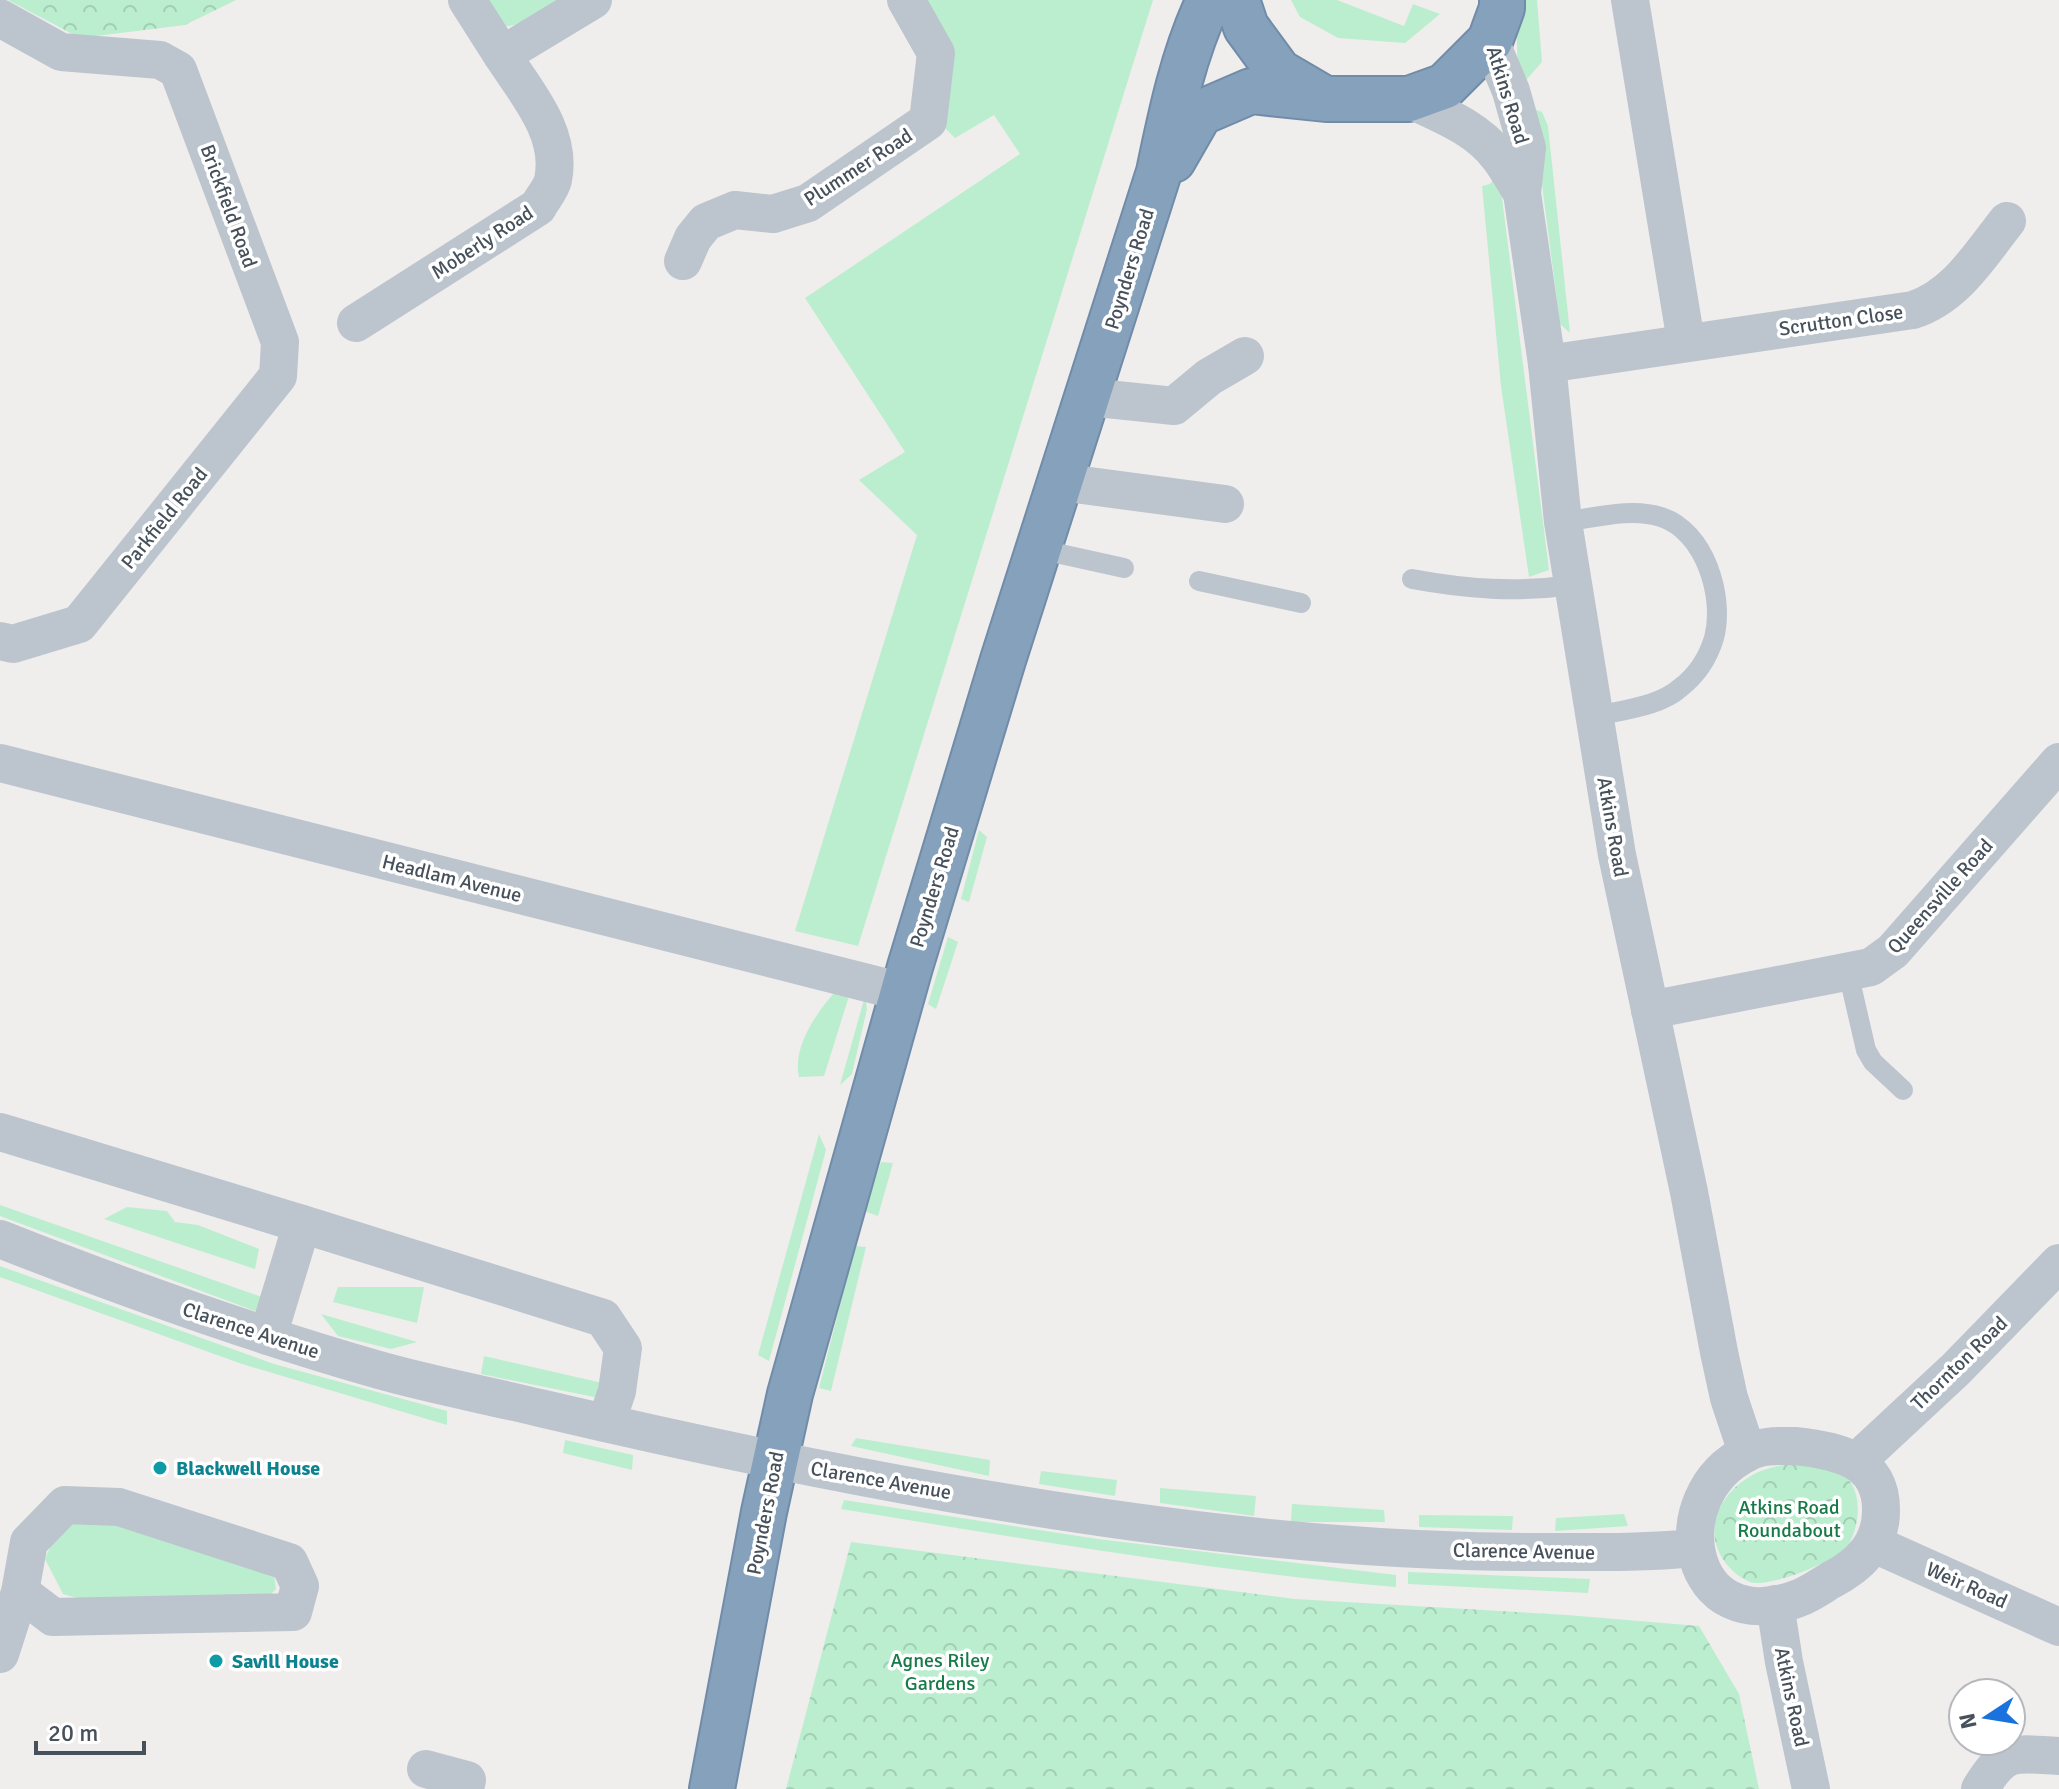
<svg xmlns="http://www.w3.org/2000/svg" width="2059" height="1789" font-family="Signika,sans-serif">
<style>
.grass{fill:#bbeece}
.forest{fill:url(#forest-crowns)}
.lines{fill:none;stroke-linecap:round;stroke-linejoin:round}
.highway-casing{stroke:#708ca8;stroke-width:48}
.lane{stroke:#bcc5cd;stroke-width:20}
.street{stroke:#bcc5cd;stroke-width:38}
.highway{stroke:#85a1bc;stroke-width:44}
.culture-dot{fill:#0f9aa8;stroke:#fff;stroke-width:3}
.labels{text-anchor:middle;stroke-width:7;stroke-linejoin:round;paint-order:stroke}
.street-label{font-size:20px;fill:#46515b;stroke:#fff}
.culture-label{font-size:20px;font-weight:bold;fill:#0d838f;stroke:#fff;text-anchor:start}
.park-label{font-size:20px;fill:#177b48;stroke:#fff}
</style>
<defs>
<pattern id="forest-crowns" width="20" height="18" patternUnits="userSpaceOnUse" patternTransform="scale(2)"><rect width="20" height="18" fill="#bbeece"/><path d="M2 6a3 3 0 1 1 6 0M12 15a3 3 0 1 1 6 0" fill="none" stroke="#a2ceb3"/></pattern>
</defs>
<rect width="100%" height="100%" fill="#f0eded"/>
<!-- grass -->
<g class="grass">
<path d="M483,0H557L519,24L504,27Z"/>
<path d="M917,0H1153L858,946L795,931L917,535L859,480L905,452L805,298L1020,154L994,115L955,138L933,116Z"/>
<path d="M1291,0H1337L1404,26L1413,4L1440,14L1405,43L1338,38L1300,17Z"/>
<path d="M1516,0H1537L1542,62L1518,89Z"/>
<path d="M1528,107L1542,112L1548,126L1570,333L1560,324L1536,138Z"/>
<path d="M1496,176L1500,182L1549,570L1529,577L1501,386L1482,186L1490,184Z"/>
<path d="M979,830L987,837L969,902L961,899Z"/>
<path d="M948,937L958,942L936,1009L928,1004Z"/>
<path d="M835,992L849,996L824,1076L799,1077C792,1048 816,1013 835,992Z"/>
<path d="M865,996L867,1009L852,1074L840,1085Z"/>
<path d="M819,1134L826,1150L769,1361L758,1355Z"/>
<path d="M881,1162L893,1163L878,1216L864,1211Z"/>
<path d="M0,1205L279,1303L255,1311L0,1216Z"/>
<path d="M127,1207L167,1211L175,1222L198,1225L259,1249L255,1269L104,1219Z"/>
<path d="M855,1246L866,1247L831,1391L819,1388Z"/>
<path d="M0,1266L274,1364L447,1411V1425L242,1364L0,1277Z"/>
<path d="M338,1287H424L417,1323L333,1302Z"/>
<path d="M321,1314L417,1342L391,1349L338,1336Z"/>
<path d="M484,1356L607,1384L604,1399L481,1374Z"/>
<path d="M856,1438L990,1460L989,1476L851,1446Z"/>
<path d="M565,1440L633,1455L632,1470L563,1453Z"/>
<path d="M1041,1471L1117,1480L1115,1496L1039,1484Z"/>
<path d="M1160,1488L1256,1496L1254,1516L1160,1503Z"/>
<path d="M844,1500L1098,1539L1396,1575V1587C1210,1571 1025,1539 841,1509Z"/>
<path d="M1292,1504L1384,1510L1385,1522H1291Z"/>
<path d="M1624,1514L1628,1526L1555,1531L1556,1518Z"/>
<path d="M1419,1515L1513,1516L1512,1530L1419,1527Z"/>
<path d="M91,1516L274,1574L276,1589L265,1600L99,1604L63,1594L45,1559C57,1530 60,1526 91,1516Z"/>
<path d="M1408,1572L1590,1579L1588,1593L1408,1584Z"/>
</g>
<!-- forest -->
<g class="forest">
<path d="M8,0H236L185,25L80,38Z"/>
<path d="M1802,1462C1814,1466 1833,1468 1843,1475C1863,1488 1860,1523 1850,1542C1840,1561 1777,1584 1756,1583C1748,1583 1736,1575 1730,1568C1701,1537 1715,1498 1749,1477C1764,1467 1784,1465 1802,1462Z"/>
<path d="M851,1542L1295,1599L1567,1615L1699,1626L1739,1694L1759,1789H786Z"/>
</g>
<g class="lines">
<defs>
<g id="highway">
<path d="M1237,0L1246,27L1279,72L1320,96"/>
<path d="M1173,160L1200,113L1251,91L1326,99H1409L1445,86L1490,41L1502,8V0"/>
<path d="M712,1789L764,1512L790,1394L910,967L1003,660L1159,172C1171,114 1183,55 1209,0"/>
</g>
</defs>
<!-- highway casing -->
<use href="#highway" class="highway-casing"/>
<!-- lane -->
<g class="lane">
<path d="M1563,522C1594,518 1631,507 1661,517C1705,531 1725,597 1714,638C1708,658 1697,675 1680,688C1659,707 1620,710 1593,717"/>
<path d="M1038,549L1124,568"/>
<path d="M1412,579C1466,589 1517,593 1572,585"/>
<path d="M1199,581L1301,603"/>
<path d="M1848,972L1866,1050L1873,1062L1903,1090"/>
</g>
<!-- street -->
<g class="street">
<path d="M467,0L502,55"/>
<path d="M1630,0L1686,342"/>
<path d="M0,18L61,52L160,60L178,70L280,342L278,376L79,624L13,644L0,641"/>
<path d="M1490,41L1511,91L1527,148L1522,193L1547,364L1563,522L1617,855L1689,1192L1719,1352L1729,1398L1747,1452"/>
<path d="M1409,99C1440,114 1476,127 1498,156C1507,167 1514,181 1522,193"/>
<path d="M683,261L693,238L706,222L735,210L773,214L808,203L928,121L936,53L906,0"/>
<path d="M356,323L538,207C542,199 551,189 553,180C563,133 526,92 502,55L593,0"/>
<path d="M1547,364L1913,310C1956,296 1980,255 2007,221"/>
<path d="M1088,397L1174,406L1209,377L1245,356"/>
<path d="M1060,482L1225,504"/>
<path d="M0,763L903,992"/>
<path d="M1650,1010L1871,967L1893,951L2059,762"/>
<path d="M0,1132L302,1224L268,1336"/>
<path d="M302,1224L603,1318L623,1348L617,1391L606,1423"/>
<path d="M0,1239C124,1288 250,1333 379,1370C432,1385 486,1395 540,1408C676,1440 812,1469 949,1493C1144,1527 1340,1552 1538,1552C1591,1552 1643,1553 1695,1548"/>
<path d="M1795,1446C1835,1450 1882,1459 1881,1511C1881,1544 1860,1565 1831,1580C1821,1586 1810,1594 1799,1598C1686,1642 1660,1496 1747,1453C1761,1445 1779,1446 1795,1446Z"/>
<path d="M1857,1461L1956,1369L2059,1263"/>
<path d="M1874,1544L2059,1627"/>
<path d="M1775,1604L1784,1662L1811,1789"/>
<path d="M0,1654L20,1592L29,1542L65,1505L119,1507L289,1562L300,1586L293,1612L53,1617L20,1592"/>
<path d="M426,1769L467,1780L465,1789"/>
<path d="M1980,1789C2006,1747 2013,1754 2059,1756"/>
</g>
<!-- highway -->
<use href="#highway" class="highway"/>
</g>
<!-- markers -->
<g class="culture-dot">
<circle cx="160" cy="1468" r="8"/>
<circle cx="216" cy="1661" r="8"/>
</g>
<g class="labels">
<!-- street labels -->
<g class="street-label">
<text transform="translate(1508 95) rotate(73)" y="7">Atkins Road</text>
<text transform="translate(858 167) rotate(-33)" y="7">Plummer Road</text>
<text transform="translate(229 206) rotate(70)" y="7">Brickfield Road</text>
<text transform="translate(482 242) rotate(-33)" y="7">Moberly Road</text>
<text transform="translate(1129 269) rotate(-73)" y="7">Poynders Road</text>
<text transform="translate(1841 320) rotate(-8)" y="7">Scrutton Close</text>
<text transform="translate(164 518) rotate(-51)" y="7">Parkfield Road</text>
<text transform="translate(1613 827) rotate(80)" y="7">Atkins Road</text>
<text transform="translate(452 878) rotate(14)" y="7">Headlam Avenue</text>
<text transform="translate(934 887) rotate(-73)" y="7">Poynders Road</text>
<text transform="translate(1940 896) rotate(-48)" y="7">Queensville Road</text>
<text transform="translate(251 1330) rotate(18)" y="7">Clarence Avenue</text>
<text transform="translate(1959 1363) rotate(-44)" y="7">Thornton Road</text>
<text transform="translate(881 1480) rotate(10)" y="7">Clarence Avenue</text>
<text transform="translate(765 1513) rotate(-79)" y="7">Poynders Road</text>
<text transform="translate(1524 1551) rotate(1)" y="7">Clarence Avenue</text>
<text transform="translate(1967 1585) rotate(24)" y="7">Weir Road</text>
<text transform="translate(1792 1697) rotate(78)" y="7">Atkins Road</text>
</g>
<!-- culture labels -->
<g class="culture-label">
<text x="176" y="1475">Blackwell House</text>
<text x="232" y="1668">Savill House</text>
</g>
<!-- park labels -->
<g class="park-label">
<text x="1789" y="1514">Atkins Road<tspan x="1789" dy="23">Roundabout</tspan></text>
<text x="940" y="1667">Agnes Riley<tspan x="940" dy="23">Gardens</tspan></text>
</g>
</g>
<!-- north arrow -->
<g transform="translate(1987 1717) rotate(258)"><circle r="38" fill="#ffffff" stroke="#b5b9bd" stroke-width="2"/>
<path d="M0-6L14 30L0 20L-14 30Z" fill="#1a72de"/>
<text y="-12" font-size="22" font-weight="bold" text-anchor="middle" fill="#46515b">N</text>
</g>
<!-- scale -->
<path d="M36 1741v12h108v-12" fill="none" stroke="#46515b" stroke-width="4"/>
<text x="48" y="1741" font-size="24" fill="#46515b" stroke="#ffffff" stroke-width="6" paint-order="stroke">20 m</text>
</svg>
